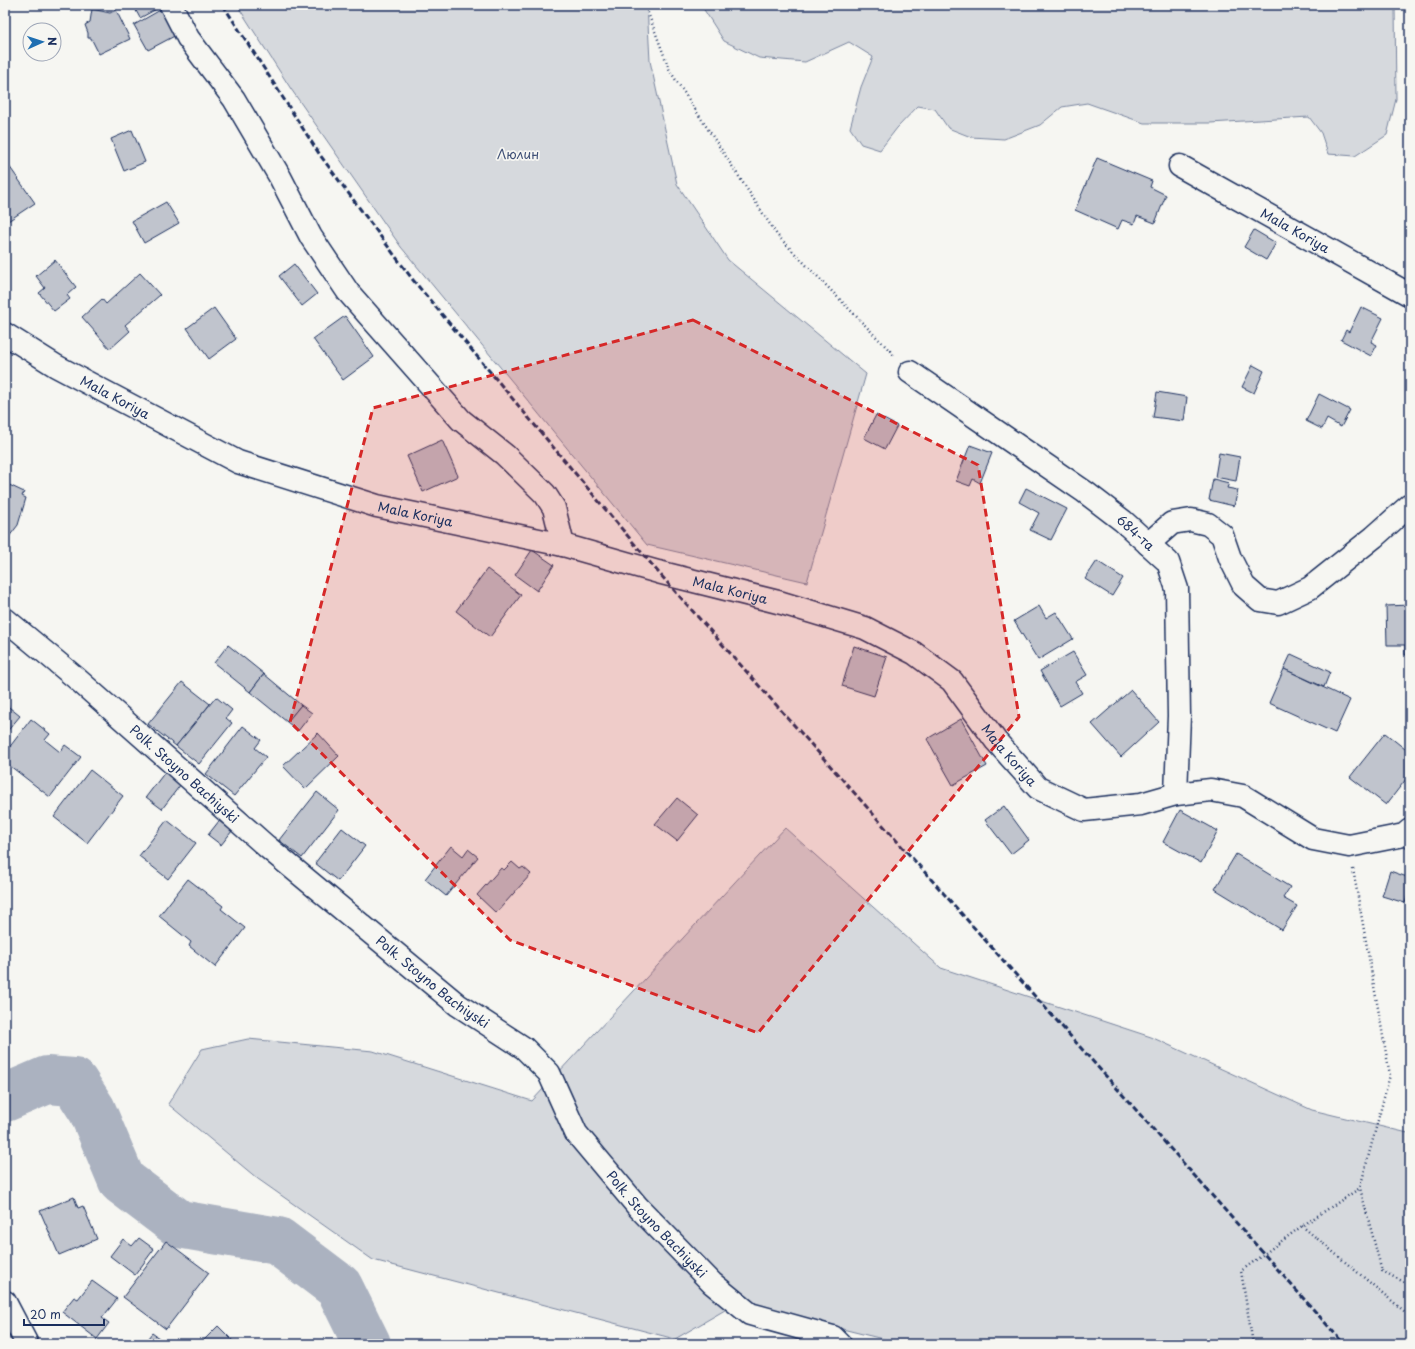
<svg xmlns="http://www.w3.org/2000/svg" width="1415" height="1349" font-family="'Playpen Sans',sans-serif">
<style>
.green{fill:#d6d9dd;stroke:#78849e}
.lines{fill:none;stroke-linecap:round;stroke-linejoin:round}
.river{stroke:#abb2c0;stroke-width:48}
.building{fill:#c0c4cd;stroke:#1b2f5e}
.street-casing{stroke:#1b2f5e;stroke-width:25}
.primary-casing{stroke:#1b2f5e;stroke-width:25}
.path{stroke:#1b2f5e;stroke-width:2.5;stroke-dasharray:1 3;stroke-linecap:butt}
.street{stroke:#f6f6f2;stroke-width:22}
.primary{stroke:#f6f6f2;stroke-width:22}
.rail{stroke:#1b2f5e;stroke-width:3;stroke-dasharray:6 3;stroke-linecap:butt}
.marked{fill:#d62828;fill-opacity:0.2;stroke:#d62828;stroke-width:3;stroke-dasharray:8 5;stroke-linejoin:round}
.labels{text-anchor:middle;stroke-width:3.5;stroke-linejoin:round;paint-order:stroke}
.park-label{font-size:13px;fill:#405177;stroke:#f6f6f2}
.street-label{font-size:13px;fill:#1b2f5e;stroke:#f6f6f2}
</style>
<rect width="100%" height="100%" fill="#f6f6f2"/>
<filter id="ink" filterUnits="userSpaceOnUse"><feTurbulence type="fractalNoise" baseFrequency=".025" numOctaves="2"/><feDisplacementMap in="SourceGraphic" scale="8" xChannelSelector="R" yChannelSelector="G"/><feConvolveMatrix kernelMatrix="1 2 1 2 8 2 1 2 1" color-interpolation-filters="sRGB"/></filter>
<g filter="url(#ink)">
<!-- green -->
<g class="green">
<path d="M237,5H647L650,61L677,184L728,260L866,374L807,582L647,545L401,247L291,89Z"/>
<path d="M701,5H1395L1396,99L1387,135L1355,156L1328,154L1321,133L1309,117L1210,123H1144L1087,103L1062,107L1040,125L1004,139L971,137L948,128L935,109L918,106L897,128L880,150L861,144L850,128L861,87L873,57L849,42L805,62L759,58L724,41Z"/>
<path d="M785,828L941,968L1151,1037L1312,1110L1408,1133L1410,1137V1344H890L887,1340L737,1303L675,1339L373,1260L258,1179L168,1104L202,1049L248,1039L373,1051L532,1101Z"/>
</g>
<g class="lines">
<!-- river -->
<path class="river" d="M5,1098L47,1080L74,1082L92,1110L122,1181L179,1224L278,1241L339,1287L367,1344"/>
</g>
<!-- building -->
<g class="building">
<path d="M133,5H164L140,18Z"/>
<path d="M169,5L184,31L148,50L134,25Z"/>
<path d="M92,9L110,13L116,10L130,39L99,54L91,38H88V33L85,25L90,22Z"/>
<path d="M132,130L145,162L124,171L111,139Z"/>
<path d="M1097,158L1152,181L1150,187L1166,195L1155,223L1137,216L1134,224L1122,220L1118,229L1075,210Z"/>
<path d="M9,166L35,203L5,223V168Z"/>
<path d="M166,202L179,223L144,243L132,221Z"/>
<path d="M1254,230L1276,243L1266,260L1244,247Z"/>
<path d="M55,260L76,287L67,295L70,299L54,311L39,293L45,288L36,276Z"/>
<path d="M294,264L317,294L302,306L279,276Z"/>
<path d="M140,273L160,295L125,325L130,331L110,349L82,317L102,299L106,304Z"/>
<path d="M1361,307L1383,318L1371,342L1377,345L1371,356L1341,340L1346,330L1349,332Z"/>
<path d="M214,308L236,339L209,359L187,328Z"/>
<path d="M345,316L374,357L343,380L313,339Z"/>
<path d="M1253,365L1264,371L1254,393L1242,387Z"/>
<path d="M1157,392L1187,397L1184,421L1153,417Z"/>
<path d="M1319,394L1350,410L1341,427L1327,419L1322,429L1306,421Z"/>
<path d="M876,415L897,426L885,449L864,438Z"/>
<path d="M442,440L458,476L423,492L407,456Z"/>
<path d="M970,445L992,453L980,483L973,479L970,486L956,481Z"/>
<path d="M1219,453L1240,457L1236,481L1215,477Z"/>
<path d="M1213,479L1229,483L1227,488L1238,490L1234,506L1209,500Z"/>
<path d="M5,483L24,492L22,496L26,498L18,525L5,542Z"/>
<path d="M1026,488L1067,509L1051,540L1030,530L1039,513L1019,502Z"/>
<path d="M532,550L554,565L537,591L515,575Z"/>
<path d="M1097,561L1123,578L1112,596L1085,579Z"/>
<path d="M487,569L521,595L490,637L456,611Z"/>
<path d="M1410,605V654L1405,655V645H1387L1386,606Z"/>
<path d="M1039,606L1046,618L1056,612L1073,639L1038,660L1014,621Z"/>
<path d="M228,645L264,674L250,692L214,663Z"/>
<path d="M854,646L887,657L874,696L842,686Z"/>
<path d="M1073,652L1087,675L1075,682L1082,693L1060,706L1040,671Z"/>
<path d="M1291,654L1330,672L1324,687L1284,669Z"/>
<path d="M1284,669L1350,700L1335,733L1269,703Z"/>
<path d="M264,674L301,705L287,722L250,692Z"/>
<path d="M182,682L210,704L176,746L148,724Z"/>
<path d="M1131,690L1159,722L1121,757L1092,724Z"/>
<path d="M216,697L232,710L226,718L232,723L199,764L176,746Z"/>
<path d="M5,704L20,716L5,734Z"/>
<path d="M301,705L312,713L298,731L287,722Z"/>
<path d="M31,719L50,734L45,740L60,752L65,745L81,757L50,797L5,762V753Z"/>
<path d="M961,719L987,766L953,785L927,739Z"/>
<path d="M243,726L261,740L255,748L266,757L234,796L206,774Z"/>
<path d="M318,733L339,756L305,789L283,766Z"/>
<path d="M1385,733L1410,753V774L1386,805L1350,777Z"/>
<path d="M90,770L123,796L87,843L54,817Z"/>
<path d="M165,772L181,784L162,809L146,797Z"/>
<path d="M317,792L339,810L302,858L279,840Z"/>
<path d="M677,798L698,815L677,841L655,824Z"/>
<path d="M1004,806L1029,840L1011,854L985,820Z"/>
<path d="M1180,810L1218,831L1201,863L1163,842Z"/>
<path d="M167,820L196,843L168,879L139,856Z"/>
<path d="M219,821L232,831L221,845L208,835Z"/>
<path d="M342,828L365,846L338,881L315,863Z"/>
<path d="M451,846L463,856L468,849L478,857L446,896L425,879Z"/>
<path d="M1236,854L1290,887L1283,898L1297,906L1282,930L1215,889Z"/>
<path d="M512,862L520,869L523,867L531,874L496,913L477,895L501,868L504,870Z"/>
<path d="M1390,871L1410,878V888L1405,903L1382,896Z"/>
<path d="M188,879L223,906L221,909L245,928L215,967L189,946L191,942L159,916Z"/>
<path d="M74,1197L78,1208L83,1206L97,1239L59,1255L40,1211Z"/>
<path d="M139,1238L154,1249L135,1275L110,1256L123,1239L132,1246Z"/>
<path d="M166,1241L209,1273L166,1329L123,1297Z"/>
<path d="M92,1281L117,1299L102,1318L109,1323L97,1339L62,1312L74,1297L78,1299Z"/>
<path d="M218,1326L236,1344H200Z"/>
<path d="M152,1333L167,1344H143Z"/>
</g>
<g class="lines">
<defs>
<g id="street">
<path d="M171,5L188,38L234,99L280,177L311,237L348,292L461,420L505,455L545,494L554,508L563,545"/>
<path id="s1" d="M1180,166L1410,295"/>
<path id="s2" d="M5,334L56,366L238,462L377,506L563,545L658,572L782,603L865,628L914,653L952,681L996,741L1038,788L1084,810L1141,804L1176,794L1211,790L1243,796L1313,839L1349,846L1404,835L1410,830"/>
<path id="s3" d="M910,372L1085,492L1123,521L1168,562L1177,589L1179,716L1176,794"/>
<path d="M1148,544L1172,523L1191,520L1208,524L1222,535L1230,558L1244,586L1260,600L1278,603L1310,588L1374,537L1410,505"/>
<path id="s4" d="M5,619L76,678L266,846L458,1005L524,1048L549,1073L576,1133L638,1207L712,1283L750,1314L833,1337L840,1344"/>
</g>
<path id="primary" d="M5,1302L27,1344"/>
</defs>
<!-- street casing -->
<use href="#street" class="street-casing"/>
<!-- primary casing -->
<use href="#primary" class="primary-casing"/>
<!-- path -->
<g class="path">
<path d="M645,5L670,71L777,235L894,355"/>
<path d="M1353,869L1390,1075L1360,1188L1382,1271L1410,1285"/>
<path d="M1302,1226L1410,1316"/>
<path d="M1253,1344L1241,1271L1302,1226L1360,1188"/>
</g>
<!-- street -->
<use href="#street" class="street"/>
<!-- primary -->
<use href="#primary" class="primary"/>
<!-- rail -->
<path class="rail" d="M223,5L320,155L413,280L658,572L1344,1344"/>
</g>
</g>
<!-- marked area -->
<path class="marked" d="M693,320L978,465L1019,717L758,1033L510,940L290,722L373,408Z"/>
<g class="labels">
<!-- park labels -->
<g class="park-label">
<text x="518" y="159">Люлин</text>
</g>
<!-- street labels -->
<g class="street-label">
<text dy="5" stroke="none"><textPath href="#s1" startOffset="132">Mala Koriya</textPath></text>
<text dy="5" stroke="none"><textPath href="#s2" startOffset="127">Mala Koriya</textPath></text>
<text dy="5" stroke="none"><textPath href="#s2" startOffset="451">Mala Koriya</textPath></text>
<text dy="5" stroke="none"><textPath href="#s3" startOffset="277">684-та</textPath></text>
<text dy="5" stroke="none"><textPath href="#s2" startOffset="775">Mala Koriya</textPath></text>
<text dy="5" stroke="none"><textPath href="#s2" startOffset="1111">Mala Koriya</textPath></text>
<text dy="5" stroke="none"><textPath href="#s4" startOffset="237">Polk. Stoyno Bachiyski</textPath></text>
<text dy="5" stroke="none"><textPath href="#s4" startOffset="561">Polk. Stoyno Bachiyski</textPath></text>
<text dy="5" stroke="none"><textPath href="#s4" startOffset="897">Polk. Stoyno Bachiyski</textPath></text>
</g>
</g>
<!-- margin -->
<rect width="1415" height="1349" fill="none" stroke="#f6f6f2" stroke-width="20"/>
<rect x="10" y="10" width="1395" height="1329" fill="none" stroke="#1b2f5e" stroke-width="1.5" filter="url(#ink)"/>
<!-- north arrow -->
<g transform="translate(42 42) rotate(87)"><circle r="19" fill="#f6f6f2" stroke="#9ea6b7"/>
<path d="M0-3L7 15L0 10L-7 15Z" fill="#1f6fb2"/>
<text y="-6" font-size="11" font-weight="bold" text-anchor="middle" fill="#1b2f5e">N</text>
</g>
<!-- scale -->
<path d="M24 1319v6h80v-6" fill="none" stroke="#1b2f5e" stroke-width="2"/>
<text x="30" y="1319" font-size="12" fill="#1b2f5e" stroke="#f6f6f2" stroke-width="3" paint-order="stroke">20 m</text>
</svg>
